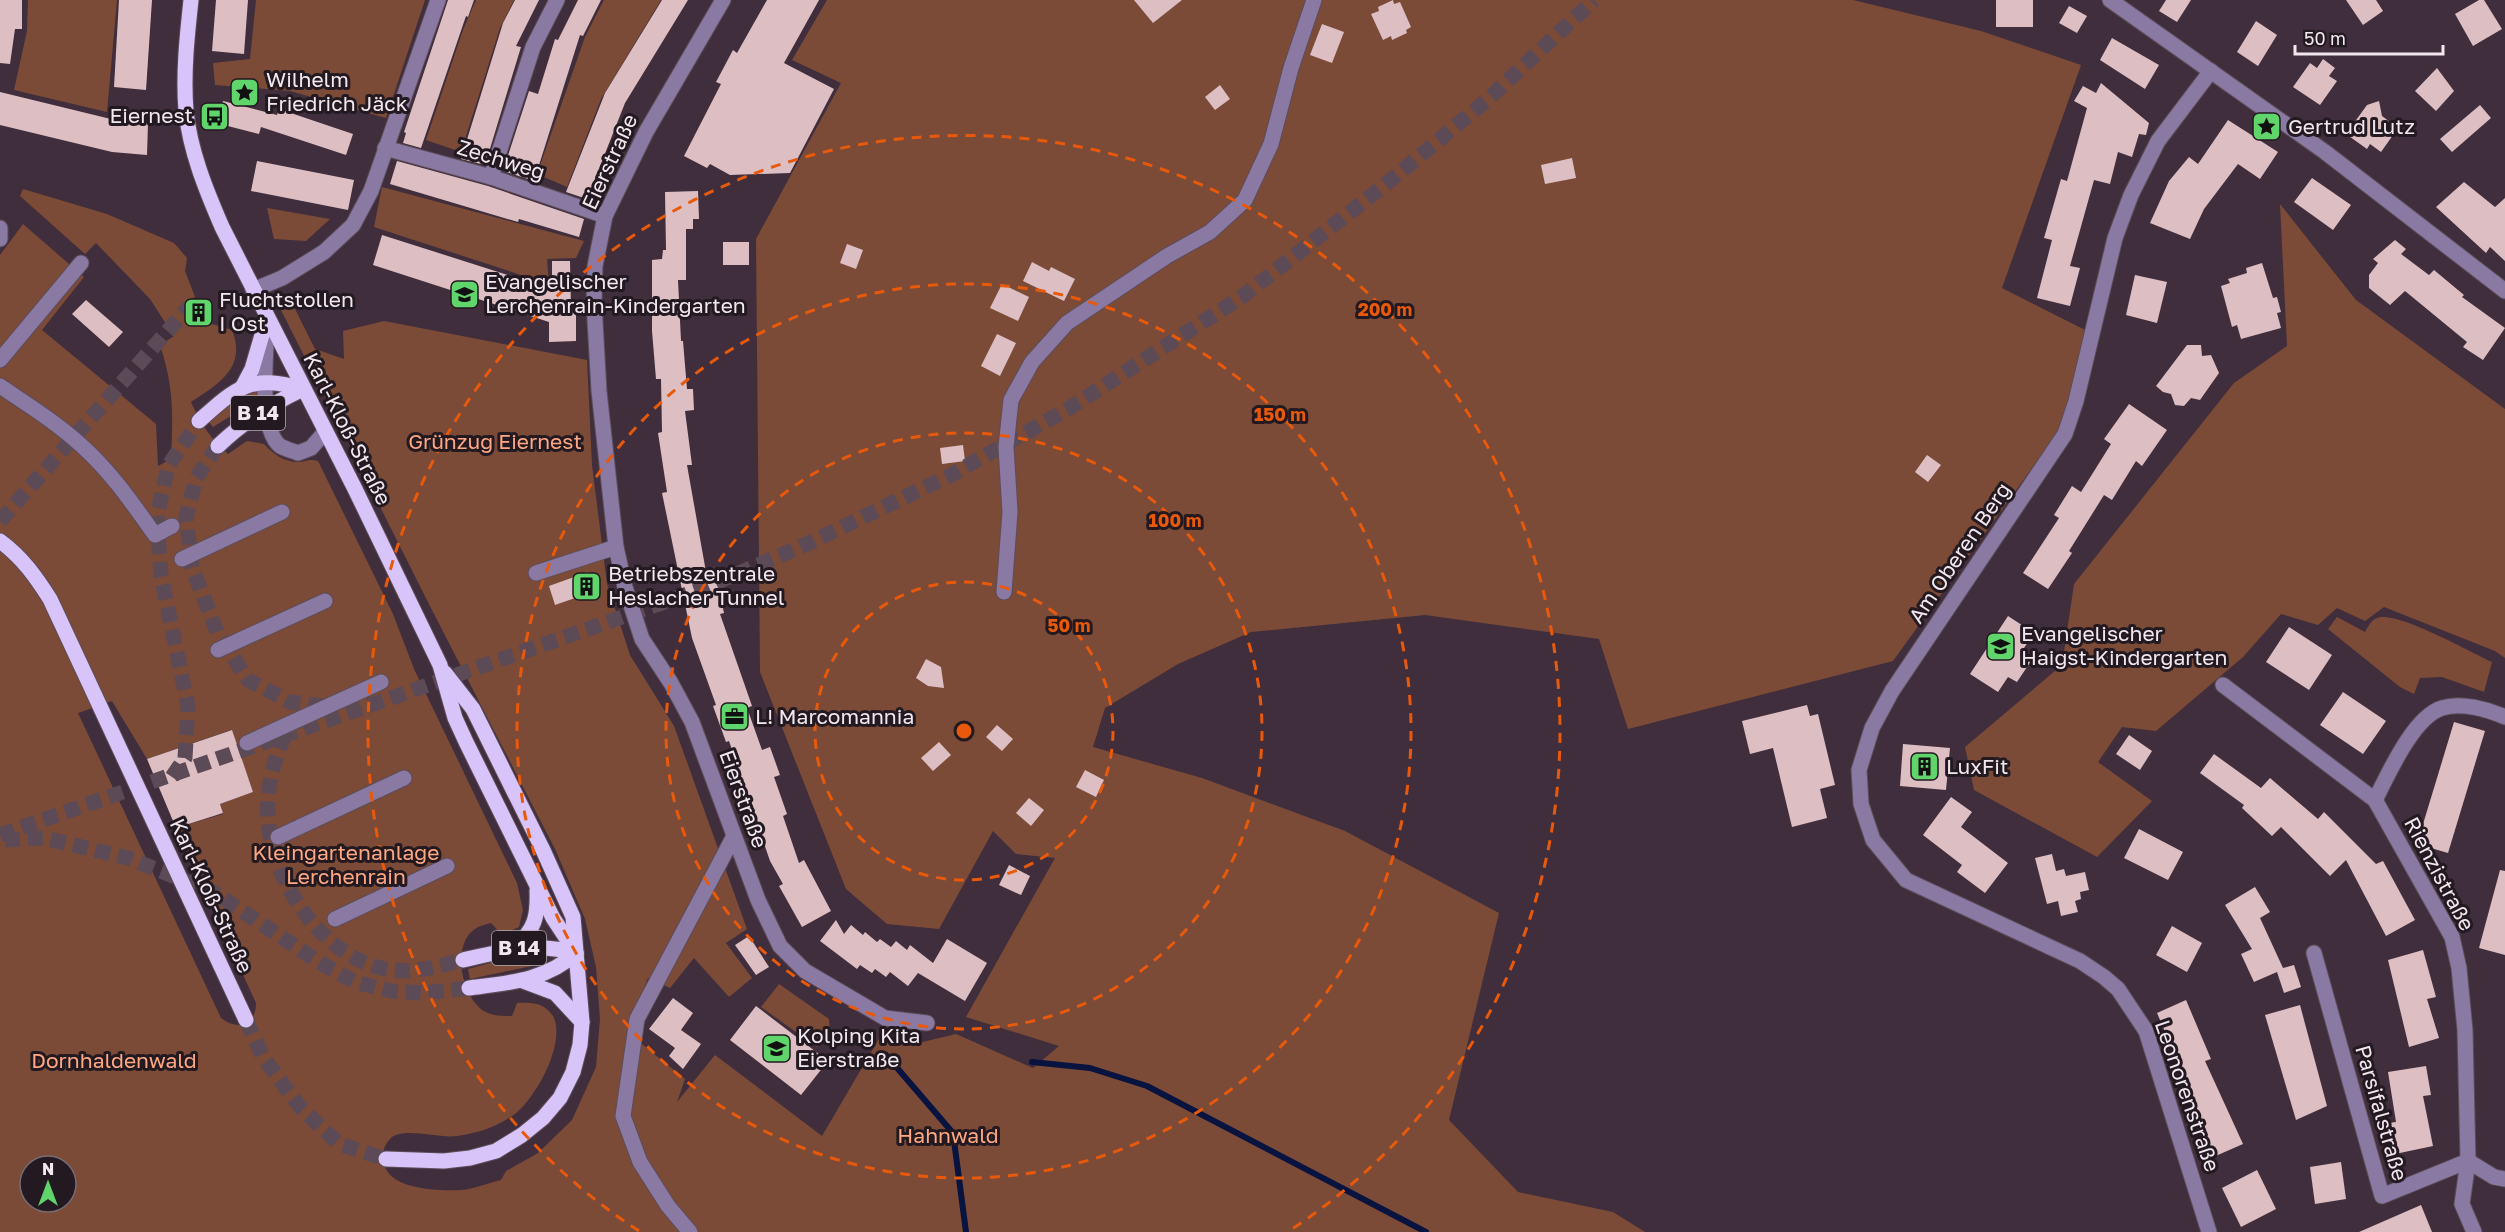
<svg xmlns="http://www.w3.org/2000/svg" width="2505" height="1232" font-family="'Golos Text',sans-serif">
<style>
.green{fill:#7b4b37;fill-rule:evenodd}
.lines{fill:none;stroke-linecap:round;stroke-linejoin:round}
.stream{stroke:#09133f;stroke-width:6}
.building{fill:#ddbfc3}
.minor-tunnel{stroke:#5c4a57;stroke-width:15;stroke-dasharray:15 8;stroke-linecap:butt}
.major-tunnel{stroke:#5c4a57;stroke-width:15;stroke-dasharray:15 8;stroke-linecap:butt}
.minor-casing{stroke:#5d4c59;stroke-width:17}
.major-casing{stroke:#5d4c59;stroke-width:17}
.minor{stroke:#8979a3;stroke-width:15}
.major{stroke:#d8c4f8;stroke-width:15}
.ring{fill:none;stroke:#e8590c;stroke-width:3;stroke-dasharray:10 8}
.labels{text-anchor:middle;stroke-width:6;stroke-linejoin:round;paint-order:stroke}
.shield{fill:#221a20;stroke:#b4aab1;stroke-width:1.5}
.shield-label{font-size:20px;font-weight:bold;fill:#f3e7ef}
.poi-label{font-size:21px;fill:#f3e7ef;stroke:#221a20;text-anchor:start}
.street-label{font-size:21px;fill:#f3e7ef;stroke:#221a20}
.park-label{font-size:21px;fill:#fea782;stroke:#221a20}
.centre{fill:#e8590c;stroke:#221a20;stroke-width:3}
.ring-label{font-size:18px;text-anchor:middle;font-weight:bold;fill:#e8590c;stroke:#221a20;stroke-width:6;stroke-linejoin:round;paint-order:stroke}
</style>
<rect width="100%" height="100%" fill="#412e3c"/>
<!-- green -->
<g class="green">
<path d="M28,0H117L107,112L14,90L27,31Z"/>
<path d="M256,0H425L386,118L290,91L215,85L213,63L250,59Z"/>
<path d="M476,0H514L500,28L461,152L426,140L463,30Z"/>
<path d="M604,0H661L601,99L567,187L537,174L585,37Z"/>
<path d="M827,0H1853L1981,31L2081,65L2002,288L2093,334L2073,411L1893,661L1628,729L1599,639L1425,615L1251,632L1178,664L1105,708L1093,747L1202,778L1345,831L1499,913L1449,1120L1518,1192L1613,1212L1645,1232H0V255L23,224L84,277L42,330L156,424L158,466L171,459C173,414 174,388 160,345L174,336L150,299L96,243L85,254L20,196L23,189L107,214L174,243L187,258L185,271L195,297L189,300L198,319L204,316L212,324L232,330C247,367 219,384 191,402C200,422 211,440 228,454L247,441L264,444C273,454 284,462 298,462C306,462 308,458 318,461L393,614L414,669L517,883L523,910L519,927L502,935L491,923C487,924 482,925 478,927C451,941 460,992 481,1009C489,1016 501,1016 512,1016L517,1003C531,1002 545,1003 553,1016C567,1042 535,1101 512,1116C496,1127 476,1134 457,1136C439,1139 402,1126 390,1139C383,1146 382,1155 384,1164C390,1190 439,1191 461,1190C474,1189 488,1183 501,1180L506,1171L538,1153L572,1120L596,1067L600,1019L596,967L585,919L555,849L434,614L281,310L293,305L315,349L344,359L343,331L384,321L587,360L592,465L607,584L630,655L674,726L747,929L726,943L752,978L729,997L694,958L670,988L648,978L627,1032L685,1079L677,1102L715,1055L822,1136L880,1037L906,1046L956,1034L1033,1068L1059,1046L966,1017L1055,858L1016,854L993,831L939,929L887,924L846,889L760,672L756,239L841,83L792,60ZM112,701L147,759L231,730L253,792L220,804L223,814L176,828L256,1003C256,1026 237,1031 221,1018L78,713ZM30,1166H66V1202H30Z"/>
<path d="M382,187L584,241L576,258L547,259L549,284L374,227Z"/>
<path d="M2280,204L2356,300L2505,409V658L2495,651L2384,607L2365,621L2337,608L2318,625L2281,614L2243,657L2156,731L2122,727L2098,762L2152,801L2097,857L1974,790L1965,747L2062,665L2074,584L2234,383L2287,346Z"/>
<path d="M267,208L330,219L306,241L274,239Z"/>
<path d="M258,389V399L213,427L209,422L245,392Z"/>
<path d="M2337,617L2365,632C2368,627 2371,620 2377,618C2396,610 2472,653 2492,662L2484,692L2442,677L2420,678L2414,694L2400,687L2328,629Z"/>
<path d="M520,955H544L545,960L532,966L470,979L468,969Z"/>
<path d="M779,984L829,1019L830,1034L817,1047L761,1007Z"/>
</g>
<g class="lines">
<!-- stream -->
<g class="stream">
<path d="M886,1055L953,1133L966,1232"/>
<path d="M1032,1062L1090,1068L1147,1086L1426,1232"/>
</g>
</g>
<!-- building -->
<g class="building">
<path d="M0,0H22V29H15L10,64L0,63Z"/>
<path d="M119,0H152L146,90L114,87Z"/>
<path d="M216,0H248L244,54L212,51Z"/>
<path d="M448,0H474L468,17L466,16L421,148L403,143L406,133L404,132Z"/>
<path d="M515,0H539L516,46L521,47L485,165L461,159L503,23Z"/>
<path d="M578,0H601L583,36L580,35L534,181L503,171L529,91L538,94L555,39L558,40Z"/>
<path d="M662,0H688L625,103L587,199L566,192L605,93Z"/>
<path d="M767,0H819L784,63L834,89L790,173L730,175L710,164L707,168L684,156L721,84L716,82L733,50L737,53Z"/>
<path d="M1134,0H1182L1153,23Z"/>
<path d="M1393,0L1394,4L1400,2L1411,27L1406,30L1407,33L1392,40L1391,36L1383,40L1371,14L1379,11L1378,7Z"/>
<rect x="1996" y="0" width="37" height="27"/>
<path d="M2166,0H2191L2177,22L2159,11Z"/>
<path d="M2346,0H2376L2383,11L2363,25Z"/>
<path d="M2479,0H2484L2502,29L2473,46L2455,14Z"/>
<path d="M2069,6L2087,16L2077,33L2059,23Z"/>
<path d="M2256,21L2277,35L2258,66L2237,52Z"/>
<path d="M1322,24L1344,32L1332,63L1310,55Z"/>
<path d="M2112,38L2159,65L2145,89L2100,60Z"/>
<path d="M2323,59L2335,68L2329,76L2337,81L2320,105L2293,87L2310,63L2317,68Z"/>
<path d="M2437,68L2454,91L2436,111L2415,91Z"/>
<path d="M2101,83L2149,123L2146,135L2139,134L2132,157L2118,152L2110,184L2094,180L2070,266L2080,268L2070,306L2037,298L2052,240L2044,238L2061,179L2067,181L2087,108L2074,101L2083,86L2096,93Z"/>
<path d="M1220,85L1230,99L1215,110L1205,97Z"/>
<path d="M0,92L119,121L148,123L147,155L112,152L0,125Z"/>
<path d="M223,101L277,115L279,109L353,134L346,155L261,127L259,134L220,124L223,114L219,113Z"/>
<path d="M2379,101L2382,116L2398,128L2381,152L2370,144L2367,149L2346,134L2367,105Z"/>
<path d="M2480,105L2491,118L2452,152L2440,139Z"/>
<path d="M2228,120L2278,152L2260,179L2238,164L2204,209L2190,239L2150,223L2169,181L2189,157L2198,164Z"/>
<path d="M1572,158L1576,178L1545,184L1541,165Z"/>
<path d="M257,161L354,180L348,210L251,191Z"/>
<path d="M397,161L488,186L584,219L579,237L519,219L518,222L390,184Z"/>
<path d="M2312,178L2351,205L2333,230L2294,202Z"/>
<path d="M2464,182L2495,207L2505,198V261L2490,247L2486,253L2436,207Z"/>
<path d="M698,191L699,219H693V229H686V280H678L681,341H683L687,389H693L694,410L685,411L692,465H687L706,572L715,570L724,613L720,614L752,706L747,708L762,750L770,747L780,775L774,777L787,814L783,816L799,863L804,860L831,911L802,927L779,886L783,884L770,861L729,741L726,742L713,706L716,705L692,638L662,493L667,492L658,433L662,432L661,379H656L652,331V260L662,259L663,250H666L665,192Z"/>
<path d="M382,235L552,289V261H570L571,310H576V341L549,342V322L373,265Z"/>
<path d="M2395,240L2406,249L2401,254L2429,275L2434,270L2464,295L2462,297L2505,328L2483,360L2463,347L2467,342L2405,291L2390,305L2369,288V275L2378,263L2373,259Z"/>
<rect x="723" y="242" width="26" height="23"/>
<path d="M847,244L863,250L856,269L840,263Z"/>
<path d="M1032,262L1049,271L1051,267L1075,279L1064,301L1023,281Z"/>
<path d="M2262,263L2273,298L2277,297L2281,312L2277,313L2281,328L2241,339L2237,325L2232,327L2221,286L2230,283L2228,279L2247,273L2246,268Z"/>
<path d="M2135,275L2167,282L2157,323L2126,315Z"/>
<path d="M1002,284L1029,297L1018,321L990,308Z"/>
<path d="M86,300L123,332L109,347L72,314Z"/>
<path d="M997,334L1016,343L1000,376L981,366Z"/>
<path d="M2187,345H2201L2202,356L2211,355L2219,373L2200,400L2191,398L2184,406L2175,405L2171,394L2163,392L2156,386Z"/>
<path d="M2129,404L2167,430L2142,466L2136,461L2112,500L2104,495L2069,551L2072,553L2048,589L2023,573L2059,518L2054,515L2072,486L2081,492L2111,444L2104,439Z"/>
<path d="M963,445L965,461L942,464L940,448Z"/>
<path d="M1927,455L1941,465L1928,482L1915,472Z"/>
<path d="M588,572L595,591L555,605L549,586Z"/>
<path d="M2008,616L2034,633L2020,654L2031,661L2017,682L2008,677L1998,692L1970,674Z"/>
<path d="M2289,627L2332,655L2309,690L2266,662Z"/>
<path d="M926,659L941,667L944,688L928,686L916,678Z"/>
<path d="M2343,692L2386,721L2363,754L2320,725Z"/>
<path d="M1807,705L1810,716L1818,714L1835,785L1820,789L1827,818L1792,827L1773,748L1750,754L1742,721Z"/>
<path d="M2454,722L2485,731L2448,853L2417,844Z"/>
<path d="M997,725L1013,739L1002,751L986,737Z"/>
<path d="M232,730L253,792L220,804L223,813L176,828L147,759Z"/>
<path d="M2129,735L2152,751L2140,770L2116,754Z"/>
<path d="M939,742L951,755L933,771L921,758Z"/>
<path d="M1903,744L1950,748L1946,790L1900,786Z"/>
<path d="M2214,754L2261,788L2270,778L2318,819L2324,812L2376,864L2383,861L2415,920L2386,936L2346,860L2330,876L2281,827L2272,836L2242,808L2244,805L2200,773Z"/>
<path d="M1085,770L1104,780L1096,797L1076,787Z"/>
<path d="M1951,797L1972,812L1961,827L2008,863L1985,893L1957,872L1962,865L1923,835Z"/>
<path d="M1029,798L1044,810L1031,826L1016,813Z"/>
<path d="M2139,829L2183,852L2168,880L2124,858Z"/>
<path d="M2052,854L2056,871L2064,869L2066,876L2085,872L2089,890L2080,892L2081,899L2075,901L2078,912L2061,916L2058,901L2047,904L2035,858Z"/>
<path d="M1009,865L1030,876L1021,895L999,885Z"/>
<path d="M2500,870L2505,871V955L2479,948Z"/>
<path d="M2255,887L2270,912L2260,918L2283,968L2294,965L2301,987L2284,993L2277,972L2254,982L2241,954L2252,949L2225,905Z"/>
<path d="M836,920L844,934L851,925L863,935L865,932L877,942L880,939L891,947L896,941L907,950L910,945L933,963L947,939L987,963L965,1001L918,973L908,986L890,972L886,977L875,969L872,973L860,965L857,969L820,941Z"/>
<path d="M2172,926L2202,943L2187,972L2156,955Z"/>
<path d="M749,936L769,967L756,975L735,945Z"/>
<path d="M2423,950L2436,997L2427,999L2439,1038L2409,1047L2388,960Z"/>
<path d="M673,998L693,1013L681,1030L701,1044L683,1069L669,1056L675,1048L649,1029Z"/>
<path d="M2186,1000L2211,1059L2205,1061L2243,1144L2211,1158L2183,1098L2192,1094L2157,1013Z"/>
<path d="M2300,1005L2327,1106L2296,1120L2265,1015Z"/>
<path d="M756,1006L828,1061L801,1095L730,1040Z"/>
<path d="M2426,1066L2431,1095L2423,1096L2433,1146L2395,1154L2389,1123L2396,1122L2388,1072Z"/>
<path d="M2341,1162L2346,1199L2315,1204L2310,1167Z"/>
<path d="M2257,1170L2276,1209L2241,1227L2222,1188Z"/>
<path d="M2421,1205L2432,1232H2359Z"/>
</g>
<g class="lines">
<!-- minor-tunnel -->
<path class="minor-tunnel" d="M0,521L187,309L192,307"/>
<!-- major-tunnel -->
<g class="major-tunnel">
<path d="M218,446L196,478L186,517L192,567L217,632L248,680L290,702L332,707"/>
<path d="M285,735C273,762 266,790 268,820C273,883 324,961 391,970C415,973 439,966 463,960"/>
<path d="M172,777L185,758L188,706L161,576L157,516L168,466L199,421"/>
<path d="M0,835L699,590L807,544L949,476L1068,409L1243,296L1386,184L1487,100L1594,0"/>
<path d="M5,840L44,838L128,858L215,893L317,961L355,982L391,991L423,993L469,988"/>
<path d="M246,1020L263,1057L300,1107L339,1144L386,1159"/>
</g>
<defs>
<g id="minor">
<path d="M723,0L646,132L605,216L595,266L594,303L599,391L616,547L625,587L642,639L671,683L692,722L758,900L780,946L805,971L885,1018L927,1023"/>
<path d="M2110,0L2325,152L2505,291"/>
<path d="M385,148L491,177L605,216"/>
<path d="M491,177L533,47L557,0"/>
<path d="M0,228V239"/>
<path d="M253,290L282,278L324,252L353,225L371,191L438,0"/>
<path d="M267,327C266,353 258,428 280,446C285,449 293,451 298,453L311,448L325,432"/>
<path d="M0,360L81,263"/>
<path d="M0,386C28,405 57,423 82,446C111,472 133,504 155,535L172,526"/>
<path d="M182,559L282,512"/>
<path d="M536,573L616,547"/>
<path d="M1004,592L1010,512L1006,447L1011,400L1032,362L1067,323L1167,256L1210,232L1245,200L1271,144L1291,68L1314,0"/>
<path d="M218,650L325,601"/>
<path d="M2223,685L2375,800L2452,937L2459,968L2465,1030L2468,1161L2462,1204L2474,1232"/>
<path d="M247,743L381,682"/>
<path d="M2375,800C2388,775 2413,717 2442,708C2461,702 2487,709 2505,717"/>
<path d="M278,837L404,778"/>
<path d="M335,919L447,866"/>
<path d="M2314,953L2382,1196L2468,1161"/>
<path d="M2468,1161L2494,1177L2505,1179"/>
<path d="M690,1232L668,1206L640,1162L623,1116L637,1019L734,836"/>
<path d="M2209,1232L2146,1031L2118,989L2104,977L2080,961L1906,880L1873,840L1861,804L1859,770L1872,728L1892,691L2065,434L2076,401L2115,238L2131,195L2158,141L2211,71"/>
</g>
<g id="major">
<path d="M191,0C187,37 183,74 186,111C190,151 206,190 222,227L355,489L440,665L455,718L466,742L553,918L576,953"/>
<path d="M243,386L252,369L267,318"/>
<path d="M199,421C238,386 251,374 303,389"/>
<path d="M218,446C244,421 271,404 303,389"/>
<path d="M0,541C22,557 36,577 50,599L246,1020"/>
<path d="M515,948C535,928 538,918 537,890"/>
<path d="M463,960C502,951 536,942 576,953"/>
<path d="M523,981L555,993L582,1022"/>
<path d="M469,988C507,983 546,981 576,953"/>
<path d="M386,1159L444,1161L470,1158L496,1151L522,1135L543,1118L560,1098L573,1072L580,1045L582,1022L573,917L543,850L473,709L445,673"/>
</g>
</defs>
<!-- minor casing -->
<use href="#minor" class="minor-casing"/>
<!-- major casing -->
<use href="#major" class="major-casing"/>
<!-- minor -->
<use href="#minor" class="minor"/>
<!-- major -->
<use href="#major" class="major"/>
</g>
<!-- distance rings -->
<g class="ring">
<circle cx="964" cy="731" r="149"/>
<circle cx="964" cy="731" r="298"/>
<circle cx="964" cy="731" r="447"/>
<path d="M639 1231A596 596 0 1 1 1289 1231"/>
</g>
<!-- icons -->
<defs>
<symbol id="sight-square" viewBox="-11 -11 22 22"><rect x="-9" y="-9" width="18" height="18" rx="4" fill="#5fd56b" stroke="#221a20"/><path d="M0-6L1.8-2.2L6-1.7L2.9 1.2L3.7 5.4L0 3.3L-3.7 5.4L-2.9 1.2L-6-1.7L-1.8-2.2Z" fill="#111"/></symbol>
<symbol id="bus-square" viewBox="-11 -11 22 22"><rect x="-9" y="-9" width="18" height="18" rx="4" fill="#5fd56b" stroke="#221a20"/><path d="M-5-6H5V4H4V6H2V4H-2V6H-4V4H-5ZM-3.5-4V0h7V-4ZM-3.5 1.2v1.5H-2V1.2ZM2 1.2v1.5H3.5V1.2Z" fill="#111"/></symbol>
<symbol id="school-square" viewBox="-11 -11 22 22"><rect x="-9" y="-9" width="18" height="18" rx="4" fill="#5fd56b" stroke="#221a20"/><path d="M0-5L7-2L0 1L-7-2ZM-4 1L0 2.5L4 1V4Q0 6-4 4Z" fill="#111"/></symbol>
<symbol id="building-square" viewBox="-11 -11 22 22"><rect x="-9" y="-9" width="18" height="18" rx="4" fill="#5fd56b" stroke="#221a20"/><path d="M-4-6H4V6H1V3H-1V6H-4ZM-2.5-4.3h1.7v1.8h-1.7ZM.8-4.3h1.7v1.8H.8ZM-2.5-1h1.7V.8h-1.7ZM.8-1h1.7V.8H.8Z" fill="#111"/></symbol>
<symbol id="office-square" viewBox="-11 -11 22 22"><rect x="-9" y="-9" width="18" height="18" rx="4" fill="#5fd56b" stroke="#221a20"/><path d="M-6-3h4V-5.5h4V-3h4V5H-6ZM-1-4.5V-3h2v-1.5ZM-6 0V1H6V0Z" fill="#111"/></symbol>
</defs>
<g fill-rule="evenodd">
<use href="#sight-square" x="228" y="76" width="33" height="33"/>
<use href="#bus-square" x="198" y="100" width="33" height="33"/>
<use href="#sight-square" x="2250" y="110" width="33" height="33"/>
<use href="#school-square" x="448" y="278" width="33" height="33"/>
<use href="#building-square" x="182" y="296" width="33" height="33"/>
<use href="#building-square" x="570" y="570" width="33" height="33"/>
<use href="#school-square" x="1984" y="630" width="33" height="33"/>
<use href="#office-square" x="718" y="700" width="33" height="33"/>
<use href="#building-square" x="1908" y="750" width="33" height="33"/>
<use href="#school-square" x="760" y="1032" width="33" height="33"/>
</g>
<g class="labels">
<!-- shield labels -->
<g class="shield">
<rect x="231" y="396" width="54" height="34" rx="4.5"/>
<rect x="492" y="931" width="54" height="34" rx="4.5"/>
</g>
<g class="shield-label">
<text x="258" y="420">B 14</text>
<text x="519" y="955">B 14</text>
</g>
<!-- poi labels -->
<g class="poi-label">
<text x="266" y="87">Wilhelm<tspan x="266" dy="24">Friedrich Jäck</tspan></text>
<text x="193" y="123" text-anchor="end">Eiernest</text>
<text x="2288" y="134">Gertrud Lutz</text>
<text x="485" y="289">Evangelischer<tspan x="485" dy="24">Lerchenrain-Kindergarten</tspan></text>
<text x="219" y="307">Fluchtstollen<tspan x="219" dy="24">I Ost</tspan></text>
<text x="608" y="581">Betriebszentrale<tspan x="608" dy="24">Heslacher Tunnel</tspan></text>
<text x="2021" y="641">Evangelischer<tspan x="2021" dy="24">Haigst-Kindergarten</tspan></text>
<text x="755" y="724">L! Marcomannia</text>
<text x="1946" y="774">LuxFit</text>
<text x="797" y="1043">Kolping Kita<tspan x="797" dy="24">Eierstraße</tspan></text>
</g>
<!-- street labels -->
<g class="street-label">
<text transform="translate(501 160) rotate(17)" y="7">Zechweg</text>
<text transform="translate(610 162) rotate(-65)" y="7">Eierstraße</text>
<text transform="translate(347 429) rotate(63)" y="7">Karl-Kloß-Straße</text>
<text transform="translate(1960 553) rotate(-56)" y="7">Am Oberen Berg</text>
<text transform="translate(743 799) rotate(70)" y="7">Eierstraße</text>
<text transform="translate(2439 874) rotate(62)" y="7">Rienzistraße</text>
<text transform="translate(211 896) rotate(65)" y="7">Karl-Kloß-Straße</text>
<text transform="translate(2187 1096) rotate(71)" y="7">Leonorenstraße</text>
<text transform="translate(2381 1113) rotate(74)" y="7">Parsifalstraße</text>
</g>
<!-- park labels -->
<g class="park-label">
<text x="495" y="449">Grünzug Eiernest</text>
<text x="346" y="860">Kleingartenanlage<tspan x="346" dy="24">Lerchenrain</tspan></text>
<text x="114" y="1068">Dornhaldenwald</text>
<text x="948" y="1143">Hahnwald</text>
</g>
</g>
<circle cx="964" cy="731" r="9" class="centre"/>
<g class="ring-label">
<text x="1385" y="316">200 m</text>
<text x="1280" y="421">150 m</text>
<text x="1175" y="527">100 m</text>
<text x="1069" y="632">50 m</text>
</g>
<!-- north arrow -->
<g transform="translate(48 1184)"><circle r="28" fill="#221a20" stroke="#766c73" stroke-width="1.5"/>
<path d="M0-4.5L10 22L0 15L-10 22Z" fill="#5fd56b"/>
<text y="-9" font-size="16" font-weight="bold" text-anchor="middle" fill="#f3e7ef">N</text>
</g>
<!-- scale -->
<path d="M2295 45v9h148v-9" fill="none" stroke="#f3e7ef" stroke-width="3"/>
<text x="2304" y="45" font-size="18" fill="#f3e7ef" stroke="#221a20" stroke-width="4.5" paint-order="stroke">50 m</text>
</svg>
